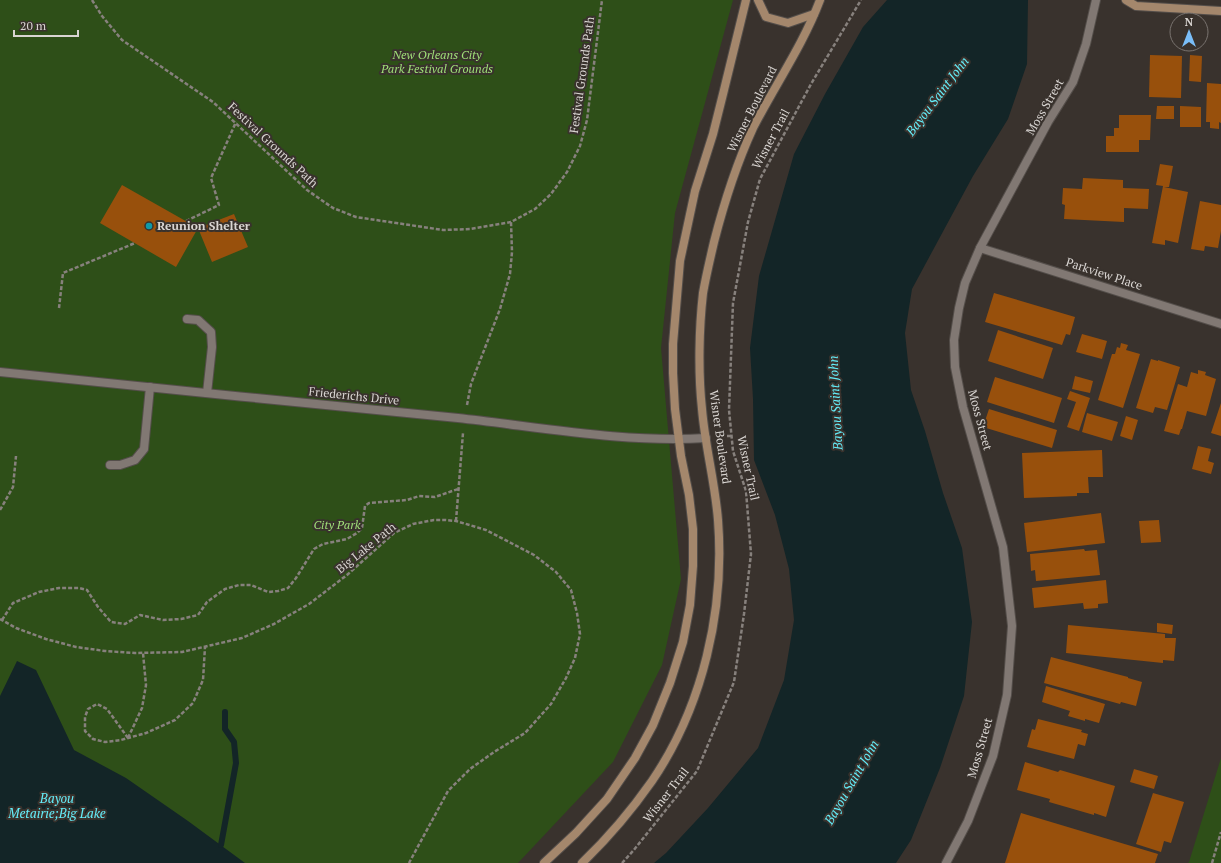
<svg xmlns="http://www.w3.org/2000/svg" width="1221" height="863" font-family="'PT Serif',serif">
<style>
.green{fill:#2e4f18}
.water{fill:#132527}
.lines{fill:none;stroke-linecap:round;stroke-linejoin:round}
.stream{stroke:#132527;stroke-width:6}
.building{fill:#98500c}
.lane-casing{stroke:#544e4a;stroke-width:10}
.street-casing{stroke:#544e4a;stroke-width:10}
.secondary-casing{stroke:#544e4a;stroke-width:10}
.path{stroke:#87817d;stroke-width:2.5;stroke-dasharray:4 2;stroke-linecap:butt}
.lane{stroke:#817873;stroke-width:8}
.street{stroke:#817873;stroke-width:8}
.secondary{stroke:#a4876c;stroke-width:8}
.culture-dot{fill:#0f9aa8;stroke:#39322d;stroke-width:1.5}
.labels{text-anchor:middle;stroke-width:4;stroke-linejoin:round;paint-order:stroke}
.park-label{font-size:12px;font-style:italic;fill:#9fdf78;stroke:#39322d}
.street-label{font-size:12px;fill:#d9d5d2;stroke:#39322d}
.poi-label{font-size:12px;font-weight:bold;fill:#d9d5d2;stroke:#39322d;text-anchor:start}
.water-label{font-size:13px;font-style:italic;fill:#64eefa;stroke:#39322d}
</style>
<rect width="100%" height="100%" fill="#39322d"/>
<!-- green -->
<g class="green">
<path d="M0,0H733L675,213L661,348L681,579L662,665L613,762L518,863H0Z"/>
<path d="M1221,758V863H1188L1189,862Z"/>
</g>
<!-- water -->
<g class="water">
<path d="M887,0H1028L1027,64L1008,119L973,176L912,289L905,333L911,390L925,431L943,493L962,548L972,622L964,696L940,768L911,840L896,863H654L666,853L708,808L758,748L784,680L794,620L789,569L775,515L754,460L753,399L750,348L759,276L794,154L825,94L863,27Z"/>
<path d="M17,661L36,670L74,750L126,778L188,821L245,863H0V696Z"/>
</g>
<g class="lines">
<!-- stream -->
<path class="stream" d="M221,845L236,763L234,742L225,729V712"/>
</g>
<!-- building -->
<g class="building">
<path d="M1150,55L1182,56L1181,98L1149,97Z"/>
<path d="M1190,55L1202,56L1201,82L1189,81Z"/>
<path d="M1207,83L1221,84V123L1219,122V129L1210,128V122H1206Z"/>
<path d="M1157,106H1174V119H1156Z"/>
<path d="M1180,106L1201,107V127H1180Z"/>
<path d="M1119,115H1151L1150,140H1139V152H1106V136H1114V128H1119Z"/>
<path d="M1160,164L1173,166L1169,187H1164L1188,192L1178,243L1165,240V245L1152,243L1163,186L1156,185Z"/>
<path d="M1083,178L1123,180V188L1149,189L1148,209L1124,208V222L1064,219L1065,205L1062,204L1063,188L1082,189Z"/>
<path d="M122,185L198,228L234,214L248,247L212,262L198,228L176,267L100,223Z"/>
<path d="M1200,201L1221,205V231L1218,248L1205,246L1204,251L1191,249Z"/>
<path d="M994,293L1075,317L1070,335L1066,334L1062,345L985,322Z"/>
<path d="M998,330L1053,348L1043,379L988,361Z"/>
<path d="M1082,334L1107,341L1102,359L1076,352Z"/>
<path d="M1121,343L1128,345L1126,350L1140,354L1123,408L1098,400L1112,354H1115L1117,347L1120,348Z"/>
<path d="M1151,359L1158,361V360L1180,367L1167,410L1155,407L1153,413L1136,408Z"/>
<path d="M1198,370L1206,372L1205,375L1216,379L1206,416L1187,411L1182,429H1181L1179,435L1164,431L1178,384L1187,387L1191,372L1198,374Z"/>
<path d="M1075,376L1093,381L1090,393L1072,389Z"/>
<path d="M995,377L1062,398L1054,423L987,402Z"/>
<path d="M1070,391L1090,398L1079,431L1067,427L1076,402L1067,399Z"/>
<path d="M1221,403V436L1211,433Z"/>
<path d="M989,409L1057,430L1052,448L983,427Z"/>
<path d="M1087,413L1118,422L1112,441L1082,432Z"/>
<path d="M1126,416L1138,420L1132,440L1120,436Z"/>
<path d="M1198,446L1211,449L1208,461L1214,463L1211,474L1192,469Z"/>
<path d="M1102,450L1103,477H1088L1089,493H1077V496L1024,498L1022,453Z"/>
<path d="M1101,513L1105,543L1027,552L1024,523Z"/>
<path d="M1159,520L1161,542L1141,543L1139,521Z"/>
<path d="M1084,549L1085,551L1097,550L1100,575L1036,581L1035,570L1031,571L1030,554Z"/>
<path d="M1106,580L1108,603L1098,604V608L1084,609L1083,603L1034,608L1032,588Z"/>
<path d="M1157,623L1173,625L1172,634L1157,632Z"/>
<path d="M1068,625L1165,634V638H1176L1174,661L1163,660V663L1066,653Z"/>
<path d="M1051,657L1128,677V678L1142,682L1136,706L1121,702L1120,704L1044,683Z"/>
<path d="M1046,686L1105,704L1099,723L1085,719V721L1068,716L1070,711L1042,702Z"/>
<path d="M1038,719L1082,730L1081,732L1088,734L1085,746L1078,744L1074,759L1027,747L1032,729L1035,730Z"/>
<path d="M1025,762L1058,772L1060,770L1115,786L1106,817L1094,813V815L1049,802L1050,799L1017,790Z"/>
<path d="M1134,769L1158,776L1154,789L1130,782Z"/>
<path d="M1153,793L1184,802L1171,843L1164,841L1161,852L1136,844Z"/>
<path d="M1021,813L1158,854L1155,863H1005Z"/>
</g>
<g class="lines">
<defs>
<g id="lane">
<path d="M187,319L198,320L211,332L212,347L207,393"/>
<path d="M110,465H120L135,460L144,449L150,387"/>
</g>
<g id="street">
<path d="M980,248L1221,324"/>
<path d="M0,372C153,388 305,403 458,418C540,427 624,443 706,438"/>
<path d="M946,863L968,821L993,756L1007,695L1012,626L1003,547L963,407L955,367L954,340L959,308L965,283L980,248L1048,122L1073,82L1086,44L1096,0"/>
</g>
<g id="secondary">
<path d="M758,0L766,17L788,23L814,14"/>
<path d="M1126,0L1136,6L1221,11"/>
<path d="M544,863L576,833L607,799L635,758L653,725L670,683L683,642L690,605L693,566V529L689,495L681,456L675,409L673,373V344L680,261L695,191L713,134L724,90L746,0"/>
<path d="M582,863C608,838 631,811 652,781C703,706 725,610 718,520C715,482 705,446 702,409C698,373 699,328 703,293C706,276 710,259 714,242C724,203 736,165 753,128C775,85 803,45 820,0"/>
</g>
</defs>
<!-- lane casing -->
<use href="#lane" class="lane-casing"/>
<!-- street casing -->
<use href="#street" class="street-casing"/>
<!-- secondary casing -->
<use href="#secondary" class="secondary-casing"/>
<!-- path -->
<g class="path">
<path d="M92,0L102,16L122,40L213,102L307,190L333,208L356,217L443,230L470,229L511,222L535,209L551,194L567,172L580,146L587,120L602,0"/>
<path d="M186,221L219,205L211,178L236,122"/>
<path d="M59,308L63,273L135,243"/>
<path d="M467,405L471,384L500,309L510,274L512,252L511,222"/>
<path d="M721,436H732"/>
<path d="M0,510L13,487L16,456"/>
<path d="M456,521L463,433"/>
<path d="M0,619L16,628L46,639L76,647L105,651L135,653L182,652L242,638L274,624L309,604L347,575L394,533L413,524L434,520H445L456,521L486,530L534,555L556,572L571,590L577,613L580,634L575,658L566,678L551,704L525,733L494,752L470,769L448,791L409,863"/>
<path d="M2,620L13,603L39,592L59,588H79L87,590L98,607L111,622L125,624L140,615L163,620L181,619L198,615L207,602L225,589L239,585H251L268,592L278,591L288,588L296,578L314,549L323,544L347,539L357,533L362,528L365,506L369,503L407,500L419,496L435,497L458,489"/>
<path d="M128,738L107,709L97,704L88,709L85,717V731L93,739L105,742L121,740L146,733L175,720L193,703L203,680L205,647"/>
<path d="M128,738L142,708L146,685L143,653"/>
<path d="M622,863L633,851L697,771L734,682L744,614L751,554L746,491L733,451L729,410L733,303L748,222L760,179L811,84L861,0"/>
<path d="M1212,863L1221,832"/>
</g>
<!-- lane -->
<use href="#lane" class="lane"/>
<!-- street -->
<use href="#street" class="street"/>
<!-- secondary -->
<use href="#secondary" class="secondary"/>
</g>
<!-- markers -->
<circle class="culture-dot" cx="149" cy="226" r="4"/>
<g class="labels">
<!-- park labels -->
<g class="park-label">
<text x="437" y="59">New Orleans City<tspan x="437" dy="14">Park Festival Grounds</tspan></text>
<text x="337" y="529">City Park</text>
</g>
<!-- street labels -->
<g class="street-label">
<text transform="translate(582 75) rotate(-82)" y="4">Festival Grounds Path</text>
<text transform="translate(1045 107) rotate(-60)" y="4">Moss Street</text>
<text transform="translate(752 109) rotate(-63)" y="4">Wisner Boulevard</text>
<text transform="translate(771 139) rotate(-62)" y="4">Wisner Trail</text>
<text transform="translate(273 145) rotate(43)" y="4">Festival Grounds Path</text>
<text transform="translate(1104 274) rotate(18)" y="4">Parkview Place</text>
<text transform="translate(354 396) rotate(6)" y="4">Friederichs Drive</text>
<text transform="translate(980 420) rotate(75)" y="4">Moss Street</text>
<text transform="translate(720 437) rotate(82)" y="4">Wisner Boulevard</text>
<text transform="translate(748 468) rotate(78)" y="4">Wisner Trail</text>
<text transform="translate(366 548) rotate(-39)" y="4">Big Lake Path</text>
<text transform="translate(980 748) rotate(-74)" y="4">Moss Street</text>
<text transform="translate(666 795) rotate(-52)" y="4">Wisner Trail</text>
</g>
<!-- poi labels -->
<g class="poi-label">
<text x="157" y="230">Reunion Shelter</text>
</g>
<!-- water labels -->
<g class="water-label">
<text transform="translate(937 96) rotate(-53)" y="5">Bayou Saint John</text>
<text transform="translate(835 403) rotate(-93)" y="5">Bayou Saint John</text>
<text transform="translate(851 782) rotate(-60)" y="5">Bayou Saint John</text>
<text x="57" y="803">Bayou<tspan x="57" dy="15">Metairie;Big Lake</tspan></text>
</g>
</g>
<!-- north arrow -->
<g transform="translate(1189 32)"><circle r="19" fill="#39322d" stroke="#79736f"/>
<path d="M0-3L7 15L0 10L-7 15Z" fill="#7abef8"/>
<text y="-6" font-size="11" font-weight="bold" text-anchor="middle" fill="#d9d5d2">N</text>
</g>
<!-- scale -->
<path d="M14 30v6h64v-6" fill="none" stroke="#d9d5d2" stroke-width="2"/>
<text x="20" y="30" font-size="12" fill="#d9d5d2" stroke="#39322d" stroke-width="3" paint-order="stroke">20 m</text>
</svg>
